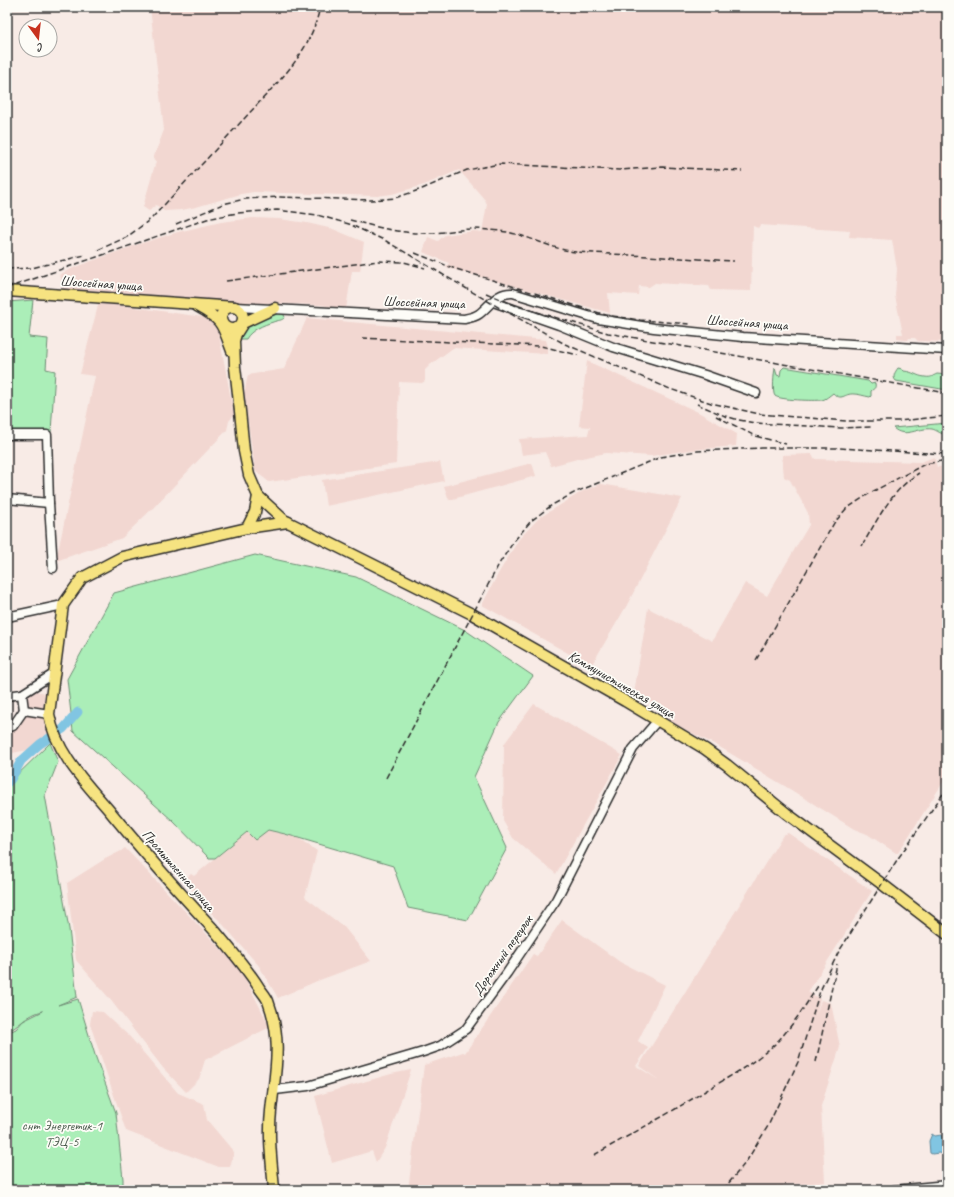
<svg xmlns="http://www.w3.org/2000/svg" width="954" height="1197" font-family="Caveat,sans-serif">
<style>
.built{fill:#f2d7d1}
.green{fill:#abeeb8;stroke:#6b8c72}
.water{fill:#81c5e2;stroke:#5f8799}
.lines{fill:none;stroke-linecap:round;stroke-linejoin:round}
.river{stroke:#81c5e2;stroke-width:9}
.minor-casing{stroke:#2b2b2b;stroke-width:11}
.major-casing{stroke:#2b2b2b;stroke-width:13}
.minor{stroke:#fdfcf7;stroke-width:8}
.major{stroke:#f6e381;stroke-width:10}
.rail{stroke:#2b2b2b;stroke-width:1.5;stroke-dasharray:6 3;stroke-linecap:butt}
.labels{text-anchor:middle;stroke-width:3.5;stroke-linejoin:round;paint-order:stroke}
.street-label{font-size:14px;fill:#2b2b2b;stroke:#fdfcf7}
.park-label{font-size:14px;fill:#4b5c4e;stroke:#fdfcf7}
</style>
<rect width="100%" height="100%" fill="#f8ebe6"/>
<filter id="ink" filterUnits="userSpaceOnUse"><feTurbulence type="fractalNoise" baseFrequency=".025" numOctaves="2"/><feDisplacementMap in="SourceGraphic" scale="8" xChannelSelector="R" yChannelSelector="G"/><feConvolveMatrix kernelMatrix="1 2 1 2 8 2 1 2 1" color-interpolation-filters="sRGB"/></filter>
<g filter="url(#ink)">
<!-- built -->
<g class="built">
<path d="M150,7H947V342L918,341L915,338H909L908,340H904V339L897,338V334H903L895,296L897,269L892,240L849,237L850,231L760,225L758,228L753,226L751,291L711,290L709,286L655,283L649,287L639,286L638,295L608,293L610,313L452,269L446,267L449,263L423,252L428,237L438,241L445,235L474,231L482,232L487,204L485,200L459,170L424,185L392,194L377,196L254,192L241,194L196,207L182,210L164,211L156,205L149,211L143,207L156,161L153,159L164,130Z"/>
<path d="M253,218L279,219L307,223L333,229L364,242L360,271H352L346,309L321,305L180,300L63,289L60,274L78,266L136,245L178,232L221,222Z"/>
<path d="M99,302L216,319L234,415L229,421L227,430L154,507L122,538L56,561L95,376L80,374Z"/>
<path d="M307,318L546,340L548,347V351L547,354L453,348L431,364L425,370V381L422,383L399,382L396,464L269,482L255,471L244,394L248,375L284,369Z"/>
<path d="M587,361L698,412L737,434L736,446L690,450L651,456L606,453L577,459L551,466L545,452L522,455L519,439L588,435L590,427L579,426Z"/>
<path d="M812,454L815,459L921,462L934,457L937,467L947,466V776L898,853H896L867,834L854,829L788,788L718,746L674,724L667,716L669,712L634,693L648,608L712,641L745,583L767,596L809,525L808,513L790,480L784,477L782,455Z"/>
<path d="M440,462L444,481L326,506L322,480Z"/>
<path d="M532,463L536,476L449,500L444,486Z"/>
<path d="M601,484L682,498L627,605L591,666L482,605L498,574L519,539L539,518L583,491Z"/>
<path d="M29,690L46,693L43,710L47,735L28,750L12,753L7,729L26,712Z"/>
<path d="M534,704L622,755L556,874L513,838L503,821L504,744Z"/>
<path d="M268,830L298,838L317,851L305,897L344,927L371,961L317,981L278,998L259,966L220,921L210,912L185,879L191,874L194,876L248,831Z"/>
<path d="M788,833L872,891L808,992L820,999L816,1016L821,1000L831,1003L840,1047L821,1106L825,1182L783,1185V1188H779L778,1185L774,1190H706L699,1189L693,1190H408L424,1065L463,1052L465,1053L533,954L537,956L562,920L620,962L665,985L638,1041L648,1048L636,1066L659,1080L639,1066L783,835Z"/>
<path d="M125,848L236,965L246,980L270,1027L205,1060L199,1079L186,1092L163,1068L109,998L76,960L67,883L105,859L121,851Z"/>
<path d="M92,1011L103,1012L130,1037L178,1093L204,1104L207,1120L234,1152L230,1167H219L126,1131L90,1024Z"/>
<path d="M411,1070L385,1148L376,1162L372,1151L332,1163L315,1096L391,1074Z"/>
</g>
<!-- green -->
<g class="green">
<path d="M33,300L29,337L48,339L46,369L55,371L51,432L7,431V302Z"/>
<path d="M269,312L283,313L285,317C282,321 278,320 273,322C263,325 251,330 246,339H240L239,335L244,326Z"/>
<path d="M784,367L868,381L871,384L875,383C876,389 874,388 871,391V396L870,397C864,396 859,394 854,394C844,393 842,402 833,393C829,396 826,399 822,400C815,401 779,400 775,396C772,393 774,373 775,368L777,375L780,376L781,370Z"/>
<path d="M898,368L902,369L904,371C914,372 916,376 925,377C932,378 932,376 937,374C940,374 944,375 947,375V390L896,381C892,377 895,372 898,368Z"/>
<path d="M947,423V434C941,435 937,430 932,429C918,427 905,439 893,428Z"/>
<path d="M255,555L356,577L465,630L533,676L499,722L474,777L507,848L468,920L408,908L393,866L285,834L268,830L255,840L247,832L215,858H209L173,821L73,731L67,679L114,593Z"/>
<path d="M50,743L58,762L45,795L69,929L77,997L58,1005L78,999L95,1055L116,1113L123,1179V1190H7V1033L16,1029L23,1021L43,1011C27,1014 20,1026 7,1032V785Z"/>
</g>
<!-- water -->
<path class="water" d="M932,1134L935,1136L941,1135C945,1142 948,1148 945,1156L939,1153L932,1154L930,1153L929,1141Z"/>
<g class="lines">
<!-- river -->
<path class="river" d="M7,783L11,779L21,761L40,744L63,729L78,712"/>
<defs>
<g id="minor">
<path d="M496,303L559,325L613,347L705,375L756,393"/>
<path d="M235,307L464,319C469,318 475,317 479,314C491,305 496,292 513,293L598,319L654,328L743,337L947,350"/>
<path d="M7,435H47L49,503L53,568"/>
<path d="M7,499L49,503"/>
<path d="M7,617L63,605"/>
<path d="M22,694L24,710"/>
<path d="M7,696L22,694L55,673"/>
<path d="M7,728L13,726L24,710L49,714"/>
<path d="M275,1090L308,1086L423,1052L440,1046L466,1029L507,973L556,900L633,749L658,720"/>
<path d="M894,1190L947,1185"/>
</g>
<g id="major">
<path d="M7,291L235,307"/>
<path d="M197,306C223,320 222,324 232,351"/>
<circle cx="232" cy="318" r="11"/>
<path d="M258,496L284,520L472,614L625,701L705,749L727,765L786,813L882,884L947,934"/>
<path d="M247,528L255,512L258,496L249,475L244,451L240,411L235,367L234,341L236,334L243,323L275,308"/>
<path d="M274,1190C272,1164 268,1138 271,1111C275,1071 283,1041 268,1001C266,996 261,991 258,986C245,966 230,949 215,931C180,893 146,855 113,815C88,785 56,755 49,714L63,605L82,578L122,557L247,528L288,522"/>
</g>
</defs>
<!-- minor casing -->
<use href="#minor" class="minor-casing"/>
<!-- major casing -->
<use href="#major" class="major-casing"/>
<!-- minor -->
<use href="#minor" class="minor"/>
<!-- major -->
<use href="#major" class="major"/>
<!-- rail -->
<g class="rail">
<path d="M350,220C373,226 397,233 421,233C438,234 454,230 470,229C480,229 490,230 500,231C527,234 550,249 576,252L734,261"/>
<path d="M176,224L223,204L245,199L280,197L371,200L395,198L422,189L467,170L500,164L619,170L662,167L742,171"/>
<path d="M98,250L127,237L152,218L280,80C299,59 314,36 320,7"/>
<path d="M415,253L453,268L606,315L640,320L691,324"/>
<path d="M7,269L32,268L85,255"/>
<path d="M226,281L378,261L404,262L425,268"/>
<path d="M7,288L207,219L237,213L277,210L317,215L349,224L386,241L491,303L565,344L670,389L711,403L759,414L846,421H899L947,416"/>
<path d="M486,293L517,306L608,333L947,393"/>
<path d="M362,338L541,346L578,355"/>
<path d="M697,404L725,416L739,420L755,423L840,428L873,427"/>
<path d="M716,416L755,436L786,444"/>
<path d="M862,546C878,518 892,490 919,473"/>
<path d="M756,660L834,523L846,509L870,493L925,464L947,460"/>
<path d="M386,778L499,564L514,541L531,521L552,505L576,492L661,457L697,451L762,448H838L947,454"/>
<path d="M816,1062L837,964"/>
<path d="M594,1155C630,1135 666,1115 702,1093C727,1078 753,1064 775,1044C792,1027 805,1006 818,986"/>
<path d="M723,1190L746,1162L768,1126L798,1062L820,991L838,953L897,860L947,788"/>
</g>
</g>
</g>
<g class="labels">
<!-- street labels -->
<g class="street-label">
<text transform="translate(101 283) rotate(4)" y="5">Шоссейная улица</text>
<text transform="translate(424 302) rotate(2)" y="5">Шоссейная улица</text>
<text transform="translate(747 322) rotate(4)" y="5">Шоссейная улица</text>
<text transform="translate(622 684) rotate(30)" y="5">Коммунистическая улица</text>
<text transform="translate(179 870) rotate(49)" y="5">Промышленная улица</text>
<text transform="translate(502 955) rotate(-55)" y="5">Дорожный переулок</text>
</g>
<!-- park labels -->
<g class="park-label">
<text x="62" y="1130">снт Энергетик-1<tspan x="62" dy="16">ТЭЦ-5</tspan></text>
</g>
</g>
<!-- margin -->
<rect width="954" height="1197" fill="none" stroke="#fdfcf7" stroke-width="24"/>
<rect x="12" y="12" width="930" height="1173" fill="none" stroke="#2b2b2b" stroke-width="1.5" filter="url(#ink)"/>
<!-- north arrow -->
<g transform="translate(38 38) rotate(165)"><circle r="19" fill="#fdfcf7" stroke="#a9a8a5"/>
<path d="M0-3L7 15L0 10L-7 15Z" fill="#c8321e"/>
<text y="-6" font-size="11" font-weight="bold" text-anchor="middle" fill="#2b2b2b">С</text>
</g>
</svg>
